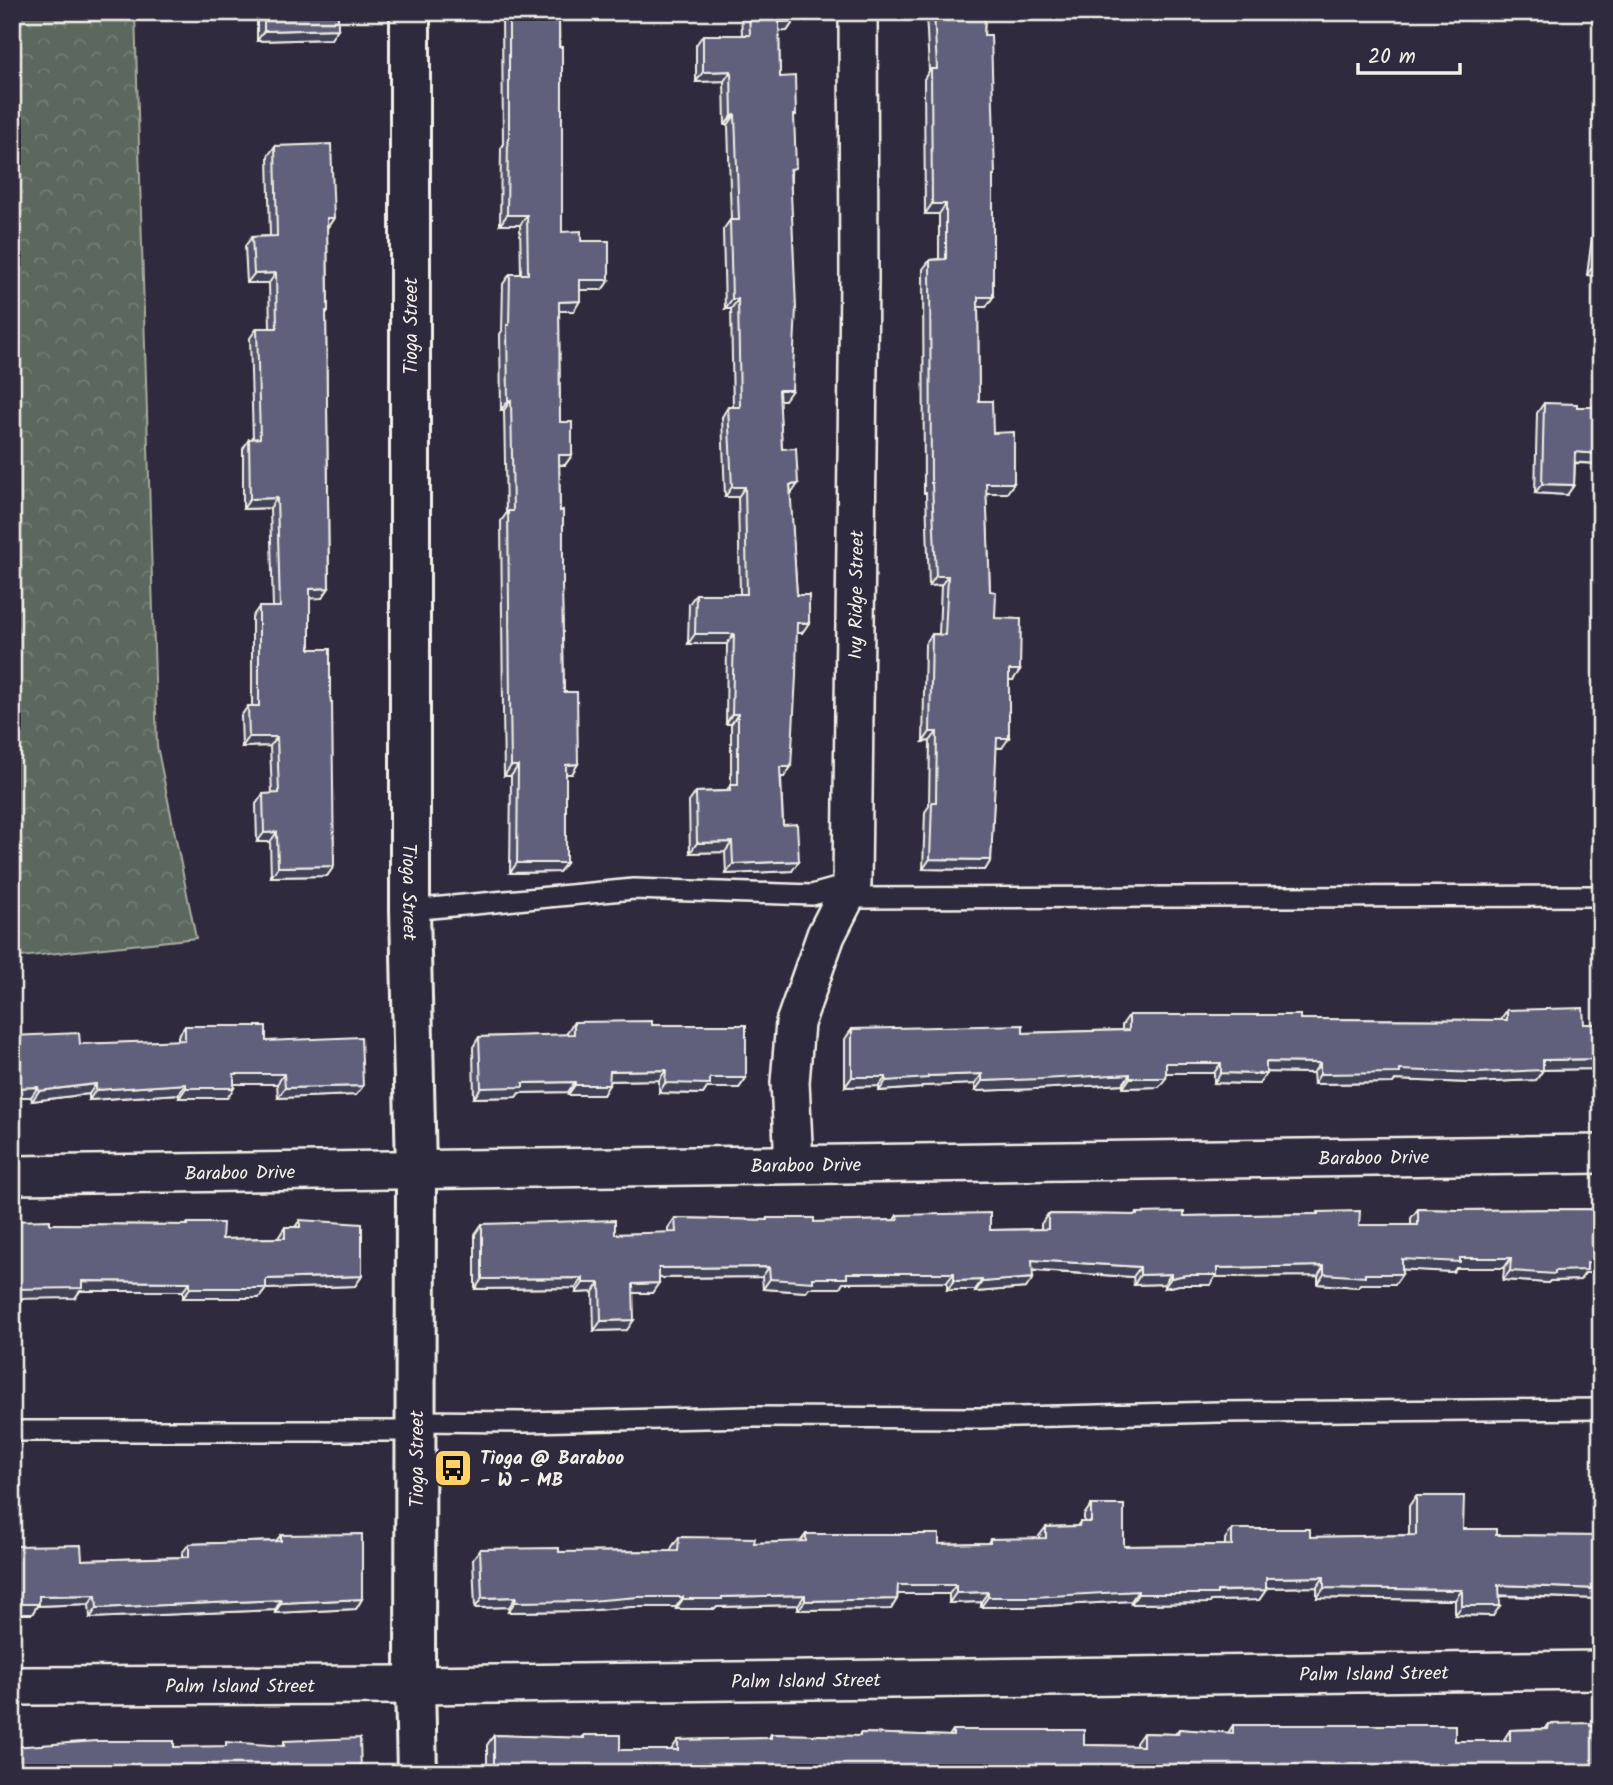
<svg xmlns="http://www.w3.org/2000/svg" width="1613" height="1785" font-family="Kalam,sans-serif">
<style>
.forest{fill:url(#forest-crowns);stroke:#a8aca2;stroke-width:2}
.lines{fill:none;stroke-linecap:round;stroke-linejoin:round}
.lane-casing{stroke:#f4f1e8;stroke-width:24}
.street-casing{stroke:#f4f1e8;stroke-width:42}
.secondary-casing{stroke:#f4f1e8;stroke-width:44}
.lane{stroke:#2f2a3d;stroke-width:19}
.street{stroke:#2f2a3d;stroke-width:37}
.secondary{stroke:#2f2a3d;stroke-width:38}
.wall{fill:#53536c;stroke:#f4f1e8;stroke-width:2}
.shaded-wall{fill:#434358;stroke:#f4f1e8;stroke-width:2}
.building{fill:#60607d;stroke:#f4f1e8;stroke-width:2}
.labels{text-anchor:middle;stroke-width:5;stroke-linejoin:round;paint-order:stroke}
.street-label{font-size:19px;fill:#f4f1e8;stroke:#2f2a3d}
.poi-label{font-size:19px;font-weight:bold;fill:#f4f1e8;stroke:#2f2a3d;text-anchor:start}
</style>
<defs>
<pattern id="forest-crowns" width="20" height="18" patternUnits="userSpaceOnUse" patternTransform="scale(1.75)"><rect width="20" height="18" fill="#5b685d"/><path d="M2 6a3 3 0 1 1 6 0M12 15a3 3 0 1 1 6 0" fill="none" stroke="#737e74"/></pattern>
</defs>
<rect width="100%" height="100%" fill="#2f2a3d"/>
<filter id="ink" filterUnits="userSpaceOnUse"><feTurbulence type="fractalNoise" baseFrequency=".0143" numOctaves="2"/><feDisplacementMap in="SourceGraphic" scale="14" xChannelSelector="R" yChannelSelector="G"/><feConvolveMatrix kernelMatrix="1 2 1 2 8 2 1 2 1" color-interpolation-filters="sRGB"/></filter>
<g filter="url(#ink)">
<!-- forest -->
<path class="forest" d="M12,12H135L157,746L196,938L12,958Z"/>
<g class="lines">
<defs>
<g id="lane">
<path d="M845,898L1601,896"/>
<path d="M410,910L634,889L812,895L851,884"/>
<path d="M416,1421L524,1422L752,1417L981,1418L1219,1412L1601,1409"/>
<path d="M12,1431H416"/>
</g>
<g id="street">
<path id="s1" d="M794,1164L790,1082L795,1023L826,935L852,884L859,280L858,12"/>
<path id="s2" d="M12,1175L1601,1154"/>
<path id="s3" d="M12,1686L415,1685L1601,1670"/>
</g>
<g id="secondary">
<path id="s4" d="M410,12V910L416,1169L415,1685L417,1773"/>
</g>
</defs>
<!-- lane casing -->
<use href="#lane" class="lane-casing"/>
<!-- street casing -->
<use href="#street" class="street-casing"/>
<!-- secondary casing -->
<use href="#secondary" class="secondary-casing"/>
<!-- lane -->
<use href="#lane" class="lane"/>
<!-- street -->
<use href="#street" class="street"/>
<!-- secondary -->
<use href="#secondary" class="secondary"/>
</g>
<!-- wall -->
<g class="wall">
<path d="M257,12H338L331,39L257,41Z"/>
<path d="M502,12H559L562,232L581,241L609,280L602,290H580L574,311H559L560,422L572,455L565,465H559L564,692L572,774H566V863L559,872L510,873L511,776H504L503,709L501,521L506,514L504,410H501L500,334L502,331L503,284L510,274H521L520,225H500L501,148L503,146Z"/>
<path d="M741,12H794V21L787,31H779L780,77L794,117L791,176L785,400H779L782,449L790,494L797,595L802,633H796L784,777H781L783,825L792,871L726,874L725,852L690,853L689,802L696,792L726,791L731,785V724H726L727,644H688L689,604L696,594H740L738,497H725L722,417L728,407H733L731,309H725L723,230L730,220H731L728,125H725L724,81L696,82V45L703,35H742Z"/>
<path d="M926,12H985L984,35L993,178V297L986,307H978L979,401L993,433L1007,493H986L990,591L995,618L1013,680H1009L1002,748H996L991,860L985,870L923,869L925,812L929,806L930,741L923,742L925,644L932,634H939L941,585L929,586L926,493H924L923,269L930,260L939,259V214H925L924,79L929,71Z"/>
<path d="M275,146L334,218L327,228L328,311L326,314L329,588L322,598H310V649L330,696L334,866L327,876L271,877L270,842H257L256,804L263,794H272L270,746L242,747L241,716L248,706H252V617L259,607H273L270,508L243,509V449L249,439H253L250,338L257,328H270L269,283H247L245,246L252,237L270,236L268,156Z"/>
<path d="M1599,227L1601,276L1587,275L1592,237Z"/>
<path d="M1544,403L1577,407H1601V464L1575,463L1574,485L1567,495L1535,493L1537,413Z"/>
<path d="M1507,1010L1584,1024H1601V1079L1594,1078V1069L1543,1070L1536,1080L1471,1083L1395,1080L1393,1083L1314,1084L1313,1073L1266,1072L1259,1084L1214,1083V1073H1166L1159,1087L1123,1088V1084L1035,1089L975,1091V1084L922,1086L921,1088L879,1091V1086L845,1087V1039L852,1029L1023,1033L1122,1030V1025L1129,1015L1300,1019L1500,1020Z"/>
<path d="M574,1022L652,1025L746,1078L739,1088H707L703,1094L659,1093V1080L610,1081L603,1095H568V1092L519,1093L516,1097L474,1098L473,1047L479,1037L567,1035V1032Z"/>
<path d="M185,1026L266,1041L363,1086L356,1095L278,1098L277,1084H234V1088L227,1098H179V1094L89,1100V1094L32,1101L31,1097H12V1036L80,1044L178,1041V1036Z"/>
<path d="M1418,1209L1457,1210L1601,1209V1273H1585L1580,1280L1550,1281L1548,1283L1503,1280L1504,1268H1456L1453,1272L1402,1269V1274L1395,1284H1360L1358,1287L1318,1284V1276L1215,1277L1210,1285H1179L1164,1288V1284L1134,1285L1133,1277L1033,1271L1026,1288L975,1292V1290H947V1282L843,1283L840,1288H809L806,1292L763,1289L762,1277L659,1278L652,1293H633L627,1330L594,1331L593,1292L576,1293V1288L475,1289V1234L482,1224L615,1234L668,1233V1228L675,1218L766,1220L767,1218L814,1222L894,1220L897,1215L990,1230L1041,1229V1224L1048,1214L1135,1215L1137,1213L1184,1216L1316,1214L1318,1212L1359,1225H1411V1218Z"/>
<path d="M300,1220L362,1276L355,1286L266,1289L259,1298H183V1291H80L75,1298L50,1224L186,1225L188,1223L222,1239L278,1238L285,1227H295Z"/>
<path d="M1416,1496L1463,1529L1496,1535L1595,1536L1601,1526V1599L1500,1596L1493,1616L1455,1615V1600L1317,1598V1587L1266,1588V1590L1259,1600L1211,1601L1210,1603L1131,1604V1601L1027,1607H981V1602L949,1603V1594H898L897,1599L891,1609L798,1610V1605L717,1607L715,1609H676V1607H631L583,1611L508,1612L509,1607L475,1608L473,1559L480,1549L559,1552L671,1551L672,1547L679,1537L754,1543L800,1542L806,1534L939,1544L988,1543L990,1539H1039V1536L1046,1527L1077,1526L1080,1522H1084V1515L1091,1505L1124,1546L1225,1545V1539L1232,1529L1310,1537L1409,1535V1506Z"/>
<path d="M281,1535L362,1599L356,1609L275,1613V1610L90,1618L89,1604L37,1606L32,1614H12L82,1560L182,1557V1553L189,1544L276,1541Z"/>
<path d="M1549,1724L1590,1726L1601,1773H487V1745L494,1735L582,1738L584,1735L620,1750H671L678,1740L769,1738L771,1734L859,1736L860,1733L949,1736L953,1730L1084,1745L1136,1746V1743L1143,1733L1175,1734L1179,1729L1228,1733L1233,1725L1455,1741H1503L1510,1730L1545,1729Z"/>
</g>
<!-- shaded-wall -->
<g class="shaded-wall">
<path d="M794,21L787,31L772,32L779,22Z"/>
<path d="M338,29L331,39L257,41L264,31Z"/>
<path d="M731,71L724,81L696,82L703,72Z"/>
<path d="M735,115L728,125H725L732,116Z"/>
<path d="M932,204H946L939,214H925Z"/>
<path d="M507,215H527L520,225H500Z"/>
<path d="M327,218H334L327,228Z"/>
<path d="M1594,265L1601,266V276L1587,275Z"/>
<path d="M276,273L269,283H247L254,274Z"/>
<path d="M580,280H609L602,290H574Z"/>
<path d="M978,297H993L986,307H971Z"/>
<path d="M732,299H738L731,309H725Z"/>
<path d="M580,301L574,311H552L559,302Z"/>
<path d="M779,390H792L785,400H772Z"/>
<path d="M511,400L504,410H501L508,401Z"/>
<path d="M1575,452L1601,454V464L1568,462Z"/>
<path d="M559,455H572L565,465L552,464Z"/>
<path d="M986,483H1014L1007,493H979Z"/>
<path d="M798,484L791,494L790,485Z"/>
<path d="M1542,484L1574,485L1567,495L1535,493Z"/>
<path d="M732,487H745L738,497H725Z"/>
<path d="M277,498L270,508L243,509L250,499Z"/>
<path d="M936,576H948L941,585L929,586Z"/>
<path d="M329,588L322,598L303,599L310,589Z"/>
<path d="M797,623H809L802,633H790Z"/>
<path d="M695,634H734L727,644H688Z"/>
<path d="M1009,670H1020L1013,680H1002Z"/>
<path d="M732,714H738L731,724H726Z"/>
<path d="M930,732H937L930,741L923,742Z"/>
<path d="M249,737H277L270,746L242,747Z"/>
<path d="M997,738H1009L1002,748L990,747Z"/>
<path d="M578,764L572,774H559L566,765Z"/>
<path d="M511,766H518L511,776H504Z"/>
<path d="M780,767H791L784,777H773Z"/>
<path d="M277,832L270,842H257L264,833Z"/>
<path d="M732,842L725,852L690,853L697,843Z"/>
<path d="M930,859L991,860L985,870L923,869Z"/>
<path d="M799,861L792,871L726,874L733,864Z"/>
<path d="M517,863H566L559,872L510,873Z"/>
<path d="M334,866L327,876L271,877L278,867Z"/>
<path d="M1601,1059L1594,1069L1536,1070L1543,1060Z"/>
<path d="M1266,1062L1320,1063L1313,1073L1259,1072Z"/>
<path d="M1166,1063H1221L1214,1073H1159Z"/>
<path d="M1601,1069V1079L1594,1078Z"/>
<path d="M666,1070L659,1080L603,1081L610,1071Z"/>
<path d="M1400,1070H1543L1536,1080L1471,1083L1395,1080L1393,1083L1314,1084L1320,1074Z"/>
<path d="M1221,1073L1266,1074L1259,1084L1214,1083Z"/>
<path d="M234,1074H284L277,1084H227Z"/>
<path d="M982,1074L975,1084L922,1086L921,1088L879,1091L886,1081L928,1076Z"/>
<path d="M1130,1074L1123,1084L1035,1089L975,1091L982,1081Z"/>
<path d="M852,1077H886L879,1086L845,1087Z"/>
<path d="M710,1078H746L739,1088H707L703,1094L659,1093L665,1083Z"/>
<path d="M1130,1078H1166L1159,1087L1123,1088Z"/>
<path d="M575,1082L568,1092L519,1093L516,1097L474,1098L481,1088L523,1083Z"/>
<path d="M96,1084L89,1094L32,1101L39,1091Z"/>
<path d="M186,1084L179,1094L89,1100L96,1090Z"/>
<path d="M575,1085H609L603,1095H568Z"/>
<path d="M363,1086L356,1095L278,1098L285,1088Z"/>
<path d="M38,1087L31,1097H12V1088Z"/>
<path d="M186,1088H234L227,1098H179Z"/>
<path d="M1460,1258H1511L1504,1268H1456L1453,1272L1395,1269L1402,1259Z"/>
<path d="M1032,1260L1140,1267L1133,1277L1026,1270Z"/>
<path d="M1587,1263H1601V1273H1585L1580,1280L1550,1281L1548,1283L1503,1280L1510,1271H1555Z"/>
<path d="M1324,1266L1318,1276L1215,1277L1210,1285H1179L1164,1288L1171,1278L1217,1268Z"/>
<path d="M769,1267L762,1277L652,1278L659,1268Z"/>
<path d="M847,1273H954L947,1282L843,1283L840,1288H809L806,1292L763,1289L770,1279L813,1278Z"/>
<path d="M1171,1274L1164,1284L1134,1285L1140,1275Z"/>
<path d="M1324,1274H1402L1395,1284H1360L1358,1287L1318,1284Z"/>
<path d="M362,1276L355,1286L266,1289L259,1298H183L190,1288L266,1279Z"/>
<path d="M583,1278L576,1288L475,1289L482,1279Z"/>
<path d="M1033,1278L1026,1288L975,1292L982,1282Z"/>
<path d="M982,1280L975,1290H947L954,1281Z"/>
<path d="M82,1281L190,1282L183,1291H80L75,1298L12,1299V1289Z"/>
<path d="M583,1283H600L593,1292L576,1293Z"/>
<path d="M659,1283L652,1293H626L633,1284Z"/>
<path d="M634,1320L627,1330L594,1331L601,1321Z"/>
<path d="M1324,1577L1317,1587L1259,1588L1266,1578Z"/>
<path d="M898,1585H956L949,1594H891Z"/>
<path d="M1499,1585L1601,1589V1599L1492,1595Z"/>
<path d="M1324,1588L1462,1590L1455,1600L1317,1598Z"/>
<path d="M1266,1590L1259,1600L1211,1601L1210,1603L1131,1604L1138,1594Z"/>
<path d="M1138,1591L1131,1601L1027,1607H981L988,1597Z"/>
<path d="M988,1592L981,1602L949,1603L956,1593Z"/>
<path d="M96,1595L89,1604L37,1606L32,1614H12V1604L39,1596Z"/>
<path d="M805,1595L798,1605L717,1607L715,1609H676L683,1599L722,1597Z"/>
<path d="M516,1597L509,1607L475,1608L482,1598Z"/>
<path d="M638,1597H683L676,1607H631L583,1611L508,1612L515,1602Z"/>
<path d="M362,1599L356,1609L275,1613L281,1603Z"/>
<path d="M897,1599L891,1609L798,1610L805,1601Z"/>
<path d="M281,1600L275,1610L90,1618L97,1608Z"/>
<path d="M1462,1606H1500L1493,1616L1455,1615Z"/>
</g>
<!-- building -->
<g class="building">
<path d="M264,12H338V29L264,31Z"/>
<path d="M509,12H559V47H562V232L581,231V241H609V280H580V301L559,302L560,422H572V455H559L560,511L563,510V584H562L564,692H577L578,764L566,765V863H517L518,766H511L510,699L508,511H513L511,400L508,401L507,325H509L510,274H528L527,215H507L508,138H509Z"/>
<path d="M749,12H794V21L779,22L780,77L795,76L796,115H794L796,168L790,169L796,308L792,390H779L782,449L796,448L798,484L790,485L797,595H809V623H797L796,676L791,767H780L783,825L797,824L799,861L733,864L732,842L697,843L696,792L730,791V785H738V714H732L734,634H695L696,594H747L745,487H732L728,407H740L738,299H732L730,220H739L735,115L732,116L731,71L703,72V35H750Z"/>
<path d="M934,12H985L984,35H991L995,175H993V297H978L979,401H992L993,433L1014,432V483H986L990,591L996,592L995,618L1021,619L1020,670H1009V738H997L991,860L930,859L932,802H936L937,732H930L932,634L945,635L948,576H936L932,483H931L930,260L946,259V204H932L931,69H937Z"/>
<path d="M331,144L334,218H327L328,311H326L329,588L310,589V649H330V696L331,702H332L334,866L278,867L277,832L264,833L263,794L279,793L277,737H249L248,706H259V607H280L277,498L250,499L249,439L260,438L257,328H277L276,273L254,274L252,237L277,236L275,146Z"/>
<path d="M1599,227H1601V266L1594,265Z"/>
<path d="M1544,403L1577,404V407H1601V454L1575,452L1574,485L1542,484Z"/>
<path d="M1583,1008L1584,1024H1601V1059L1543,1060V1070L1478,1073L1400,1070V1073L1320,1074V1063L1266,1062V1074L1221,1073V1063H1166V1078H1130V1074L1042,1079L982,1081V1074L928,1076V1078L886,1081V1077H852V1029L1023,1025V1033L1129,1030V1015H1300V1019L1507,1020V1010Z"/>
<path d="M652,1021V1025H746V1078H710V1084L665,1083L666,1070L610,1071L609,1085H575V1082L523,1083V1087L481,1088L479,1037L574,1034V1022Z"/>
<path d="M185,1026H266V1041L361,1037L363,1086L285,1088L284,1074H234V1088H186V1084L96,1090V1084L39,1091L38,1087L12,1088V1036L79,1033L80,1044L185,1040Z"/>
<path d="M1418,1209L1457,1210L1601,1209V1263H1587V1270L1555,1271V1274L1510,1271L1511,1258H1460V1262L1402,1259V1274H1365V1277L1324,1274V1266L1217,1268V1275H1186L1171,1278V1274L1140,1275V1267L1032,1260L1033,1278L982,1282V1280L954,1281V1273H847V1278H813V1282L770,1279L769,1267L659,1268V1283L633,1284L634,1320L601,1321L600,1283H583V1278L482,1279V1224L615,1220V1234L676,1232L675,1218L767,1220V1218H814V1222L898,1220L897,1215L990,1213V1230L1048,1229V1214L1137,1215V1213L1184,1212V1216L1318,1214V1212L1360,1211L1359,1225H1418Z"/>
<path d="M50,1220V1224L188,1225V1223H223L222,1239L285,1238V1227H300V1220L362,1224V1276L266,1279V1288H190V1282L82,1281V1288L12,1289V1221Z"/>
<path d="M1416,1496H1464L1463,1529H1496V1535L1601,1536V1589L1499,1585L1500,1606H1462V1590L1324,1588V1577L1266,1578V1590L1217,1591V1594H1138V1591L1034,1597H988V1592L956,1593V1585H898L897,1599L805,1601V1595L722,1597V1599H683V1597H638L590,1601L515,1602L516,1597L482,1598L480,1549L559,1548V1552L678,1551L679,1537L755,1538L754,1543L806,1541V1534H939V1544L990,1543V1539L1046,1538V1527L1079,1526L1080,1522H1091V1505H1124V1546L1232,1545V1529H1310V1537L1416,1535Z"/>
<path d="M362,1534V1599L281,1603V1600L97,1608L96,1595L39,1596V1604H12V1546L81,1545L82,1560L189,1557V1544L281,1541V1535Z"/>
<path d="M1590,1723V1726H1601V1773H494V1735L584,1738V1735H620V1750H678V1740L771,1738V1734L860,1736V1733L953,1736V1730H1084V1745L1143,1746V1733L1178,1734L1179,1729L1233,1733V1725H1455V1741H1510V1730L1548,1729L1549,1724Z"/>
<path d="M360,1738L361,1773H12V1747L97,1741H174V1747L226,1746V1742L284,1746V1741Z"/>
</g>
</g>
<!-- icons -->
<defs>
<symbol id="bus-square" viewBox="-11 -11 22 22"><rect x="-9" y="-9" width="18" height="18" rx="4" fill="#ffd166" stroke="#2f2a3d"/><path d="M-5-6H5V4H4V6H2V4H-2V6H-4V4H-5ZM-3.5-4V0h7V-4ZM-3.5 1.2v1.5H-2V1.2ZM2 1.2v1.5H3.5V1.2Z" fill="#111"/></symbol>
</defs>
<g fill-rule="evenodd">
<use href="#bus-square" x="431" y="1446" width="44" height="44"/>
</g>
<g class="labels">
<!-- street labels -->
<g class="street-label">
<text transform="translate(410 326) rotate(-90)" y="7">Tioga Street</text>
<text dy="7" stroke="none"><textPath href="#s1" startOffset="581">Ivy Ridge Street</textPath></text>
<text dy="7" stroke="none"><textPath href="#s4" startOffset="880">Tioga Street</textPath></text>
<text dy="7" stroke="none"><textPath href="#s2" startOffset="1362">Baraboo Drive</textPath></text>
<text dy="7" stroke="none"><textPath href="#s2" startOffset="794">Baraboo Drive</textPath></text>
<text dy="7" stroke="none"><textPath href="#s2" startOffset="228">Baraboo Drive</textPath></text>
<text transform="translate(416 1459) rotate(-90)" y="7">Tioga Street</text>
<text dy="7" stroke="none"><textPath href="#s3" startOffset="1362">Palm Island Street</textPath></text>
<text dy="7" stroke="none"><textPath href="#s3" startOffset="794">Palm Island Street</textPath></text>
<text dy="7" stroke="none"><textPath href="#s3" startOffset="228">Palm Island Street</textPath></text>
</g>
<!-- poi labels -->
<g class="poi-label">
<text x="480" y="1464">Tioga @ Baraboo<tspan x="480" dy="22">- W - MB</tspan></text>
</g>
</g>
<!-- margin -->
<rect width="1613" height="1785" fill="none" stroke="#2f2a3d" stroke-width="42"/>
<rect x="21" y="21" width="1571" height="1743" fill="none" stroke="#f4f1e8" stroke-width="2.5" filter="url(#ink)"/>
<!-- scale -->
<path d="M1358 63v10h102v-10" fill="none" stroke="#f4f1e8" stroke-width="3.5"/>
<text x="1368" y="63" font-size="21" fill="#f4f1e8" stroke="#2f2a3d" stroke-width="5" paint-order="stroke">20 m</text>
</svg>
